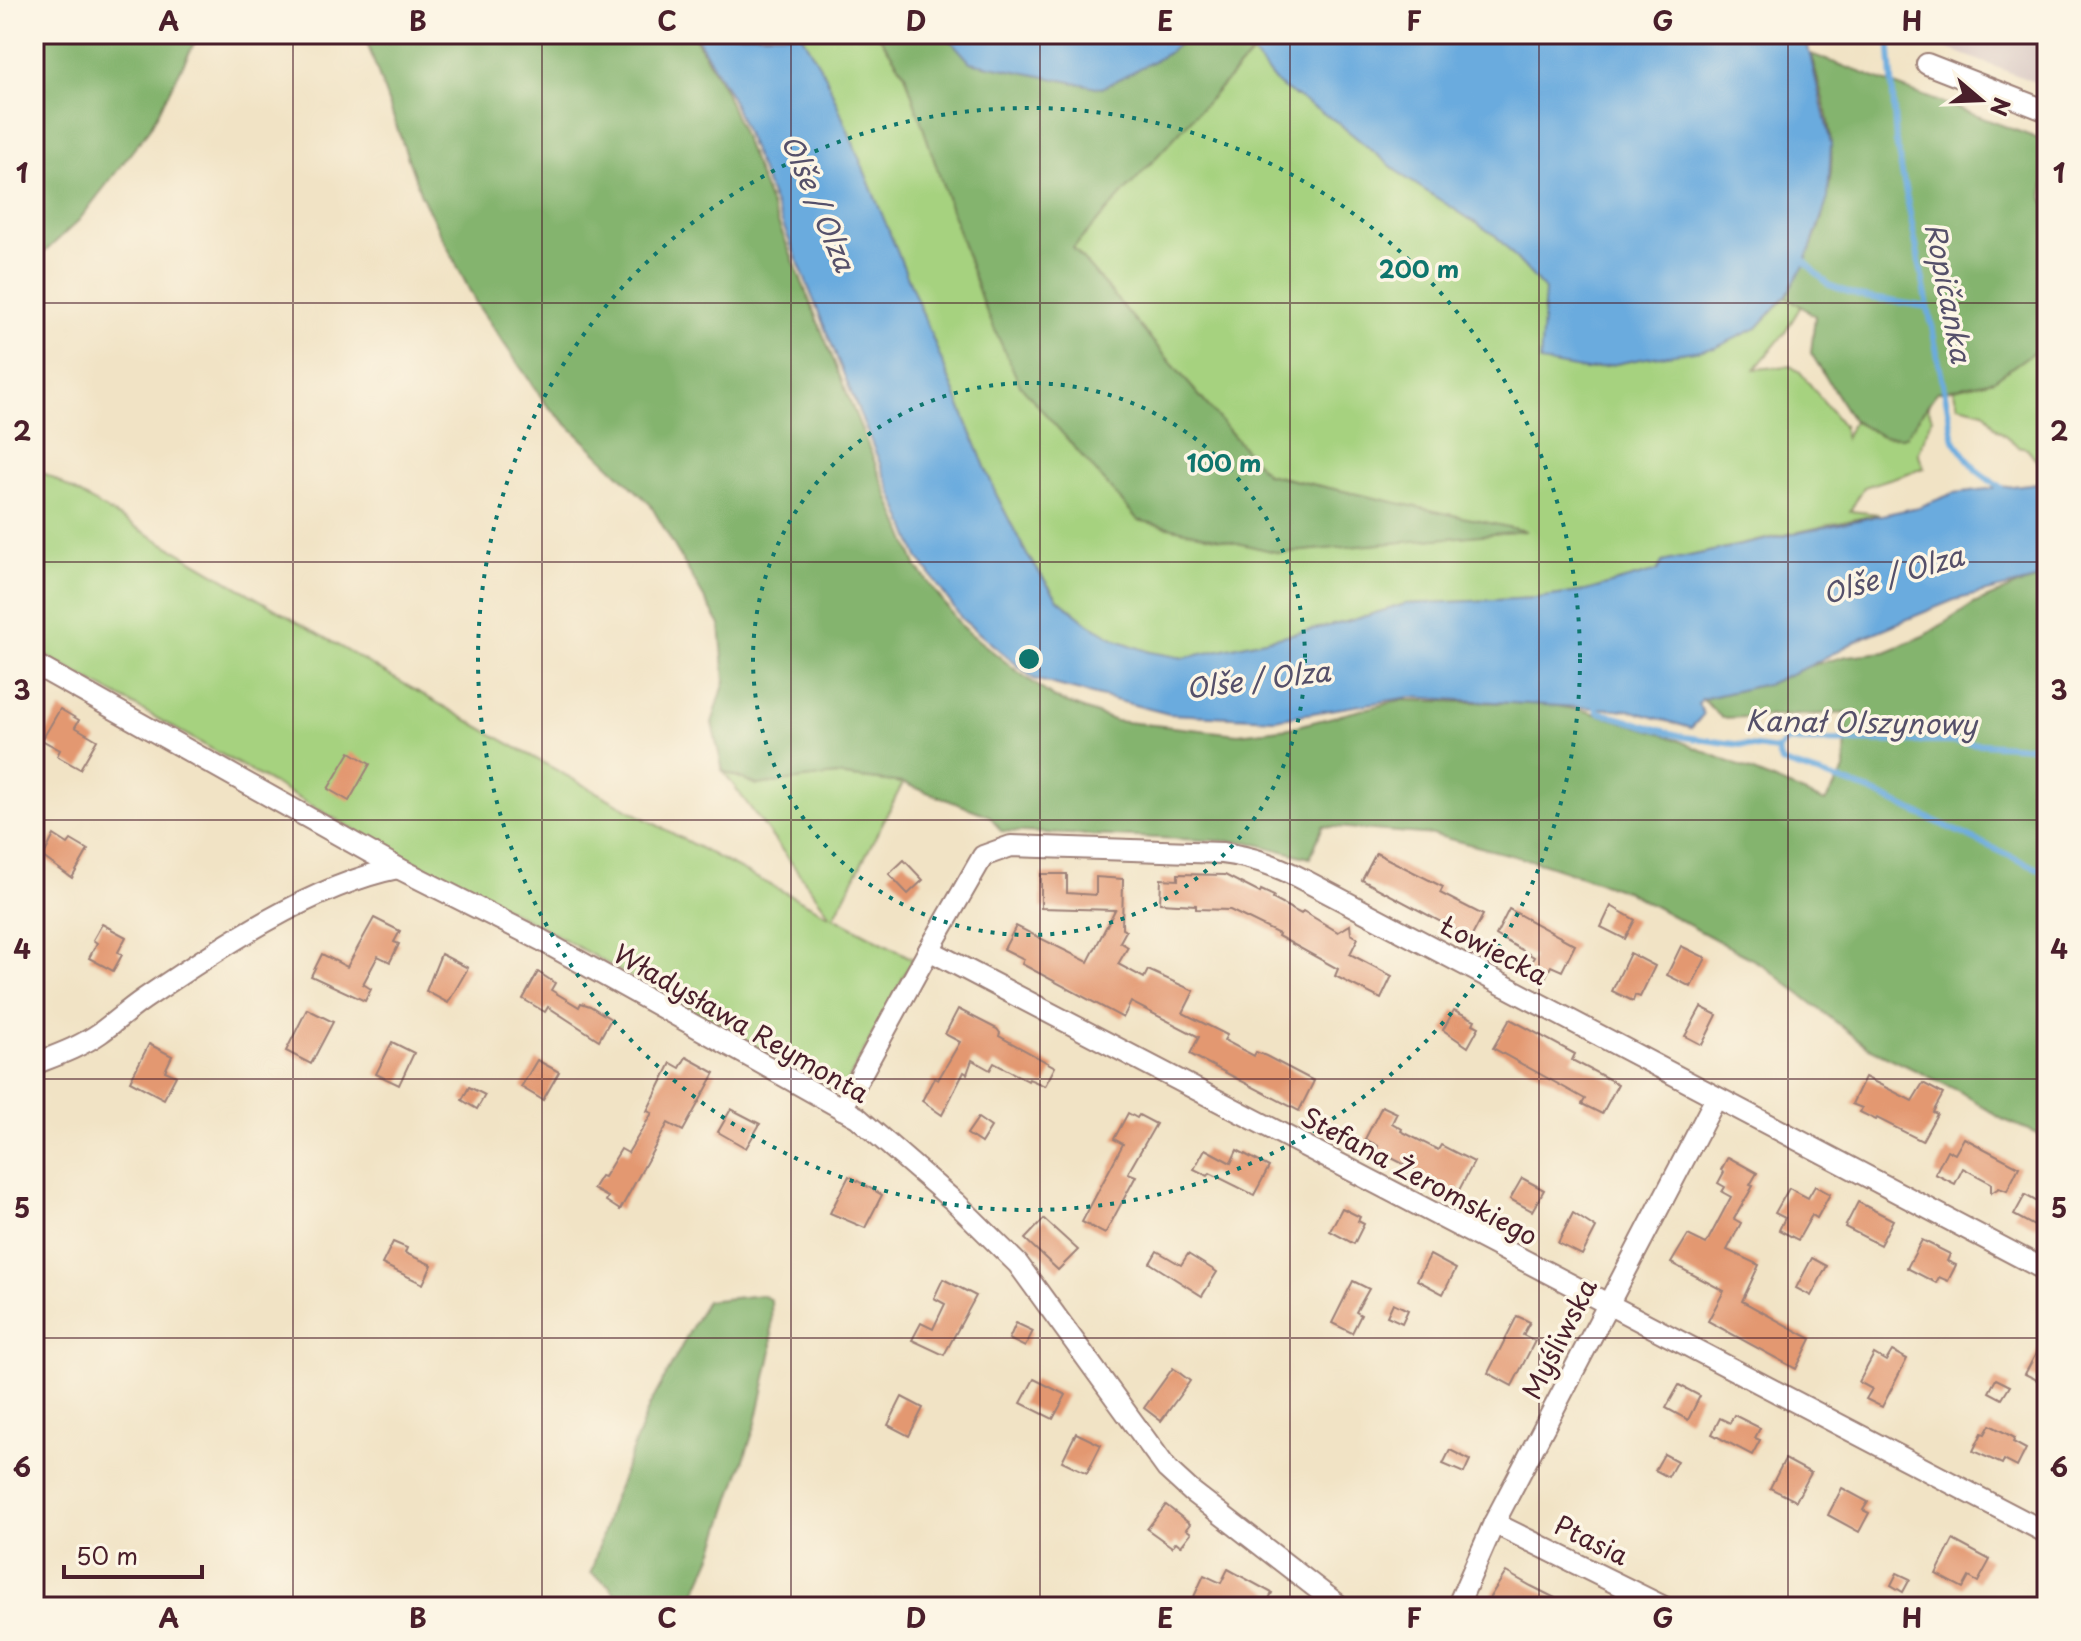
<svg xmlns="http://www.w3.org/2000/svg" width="2081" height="1641" font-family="'Playpen Sans',sans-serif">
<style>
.industrial{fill:#d1bfbd}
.green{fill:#a6d27f;stroke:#787855;stroke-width:2}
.forest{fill:#84b46e;stroke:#676a4c;stroke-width:2}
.water{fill:#6aabde;stroke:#5a6584;stroke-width:2}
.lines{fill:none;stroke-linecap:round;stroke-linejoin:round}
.stream{stroke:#6aabde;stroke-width:6}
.building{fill:#e39871}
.minor-casing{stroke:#9e8178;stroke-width:24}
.minor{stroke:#fff;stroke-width:20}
.grid{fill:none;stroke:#4a1f2b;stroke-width:2;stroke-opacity:0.55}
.ring{fill:none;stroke:#0f766e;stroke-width:4;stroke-dasharray:4 8}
.labels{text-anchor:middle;stroke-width:7;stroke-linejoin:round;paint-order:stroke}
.street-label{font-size:26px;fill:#4a1f2b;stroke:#fcf5e5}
.water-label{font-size:28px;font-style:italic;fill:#55506a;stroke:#fcf5e5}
.centre{fill:#0f766e;stroke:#fcf5e5;stroke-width:4}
.ring-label{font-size:24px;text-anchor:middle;font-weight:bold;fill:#0f766e;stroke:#fcf5e5;stroke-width:7;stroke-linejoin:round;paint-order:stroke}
.neatline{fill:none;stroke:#4a1f2b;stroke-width:3}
.grid-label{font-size:26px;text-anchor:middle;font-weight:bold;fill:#4a1f2b}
</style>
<rect width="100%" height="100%" fill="#fcf5e5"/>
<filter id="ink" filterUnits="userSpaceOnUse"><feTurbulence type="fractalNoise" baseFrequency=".0125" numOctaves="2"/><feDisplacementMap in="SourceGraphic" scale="16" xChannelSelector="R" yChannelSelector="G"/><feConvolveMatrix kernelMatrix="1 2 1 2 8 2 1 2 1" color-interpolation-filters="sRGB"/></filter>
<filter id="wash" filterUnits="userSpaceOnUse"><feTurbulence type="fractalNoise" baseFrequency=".006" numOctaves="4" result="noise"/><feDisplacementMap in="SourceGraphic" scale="32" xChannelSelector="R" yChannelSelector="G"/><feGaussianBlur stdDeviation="1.8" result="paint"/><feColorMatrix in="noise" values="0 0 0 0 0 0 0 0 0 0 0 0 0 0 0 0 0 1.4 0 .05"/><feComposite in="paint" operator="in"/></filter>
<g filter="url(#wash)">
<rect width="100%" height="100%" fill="#f1e3c5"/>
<!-- industrial -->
<path class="industrial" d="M1932,34H2047V87L1934,43Z"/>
<!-- green -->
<g class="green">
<path d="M801,34H878L905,74L983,303L1280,553L1522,531L1266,474L1072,247L1252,53L1278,85L1337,122L1406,178L1496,236L1545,290L1586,370L1640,359L1757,328L1786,296L1801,306L1784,334L1755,369L1790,366L1800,372L1843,426L1845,439L1853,421L1882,436L1905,437L1927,405L1932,418L1918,453L1924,468L1864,487L1850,511L1879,514L1663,562L1657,571L1586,591L1538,598L1405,604L1346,622L1184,658L1150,652L1119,641L1089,624L1058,599L1027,555L996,494L826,77Z"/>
<path d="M2047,342V473L2027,448L2018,446L1995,427L1984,411L1958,405L1953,389L1994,380Z"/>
<path d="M34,467C297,622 559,779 831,916L723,771L757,785L836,775L903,783L834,917L913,959L846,1085L831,1090L542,927L380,844L34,649Z"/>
</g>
<!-- forest -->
<g class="forest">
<path d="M34,34H199L150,128L79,220L34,262Z"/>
<path d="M364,34H693L724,89L917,567L962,627L1017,671L1056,699L1116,721L1238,734L1289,728L1401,700L1545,704L1586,711L1663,734L1825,802L1845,770L1846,713L1722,718L1702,699L1770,683L1809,666L1847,656L1885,652L1924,636L1974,604L2018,585L2047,577V1138L2002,1119L1959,1091L1869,1048L1763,965L1626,891L1545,864L1434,835L1323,826L1310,858L1248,842L1001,831L990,816L903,783L836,775L757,785L723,771L712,723L725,681L720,625L650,504L546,404L476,303L421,195Z"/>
<path d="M878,34H945L971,62L1102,88L1167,54L1189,34H1253L1252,53L1073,248L1266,474L1526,531L1280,553L1138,520L1020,385L983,304L905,74Z"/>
<path d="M1811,54L2047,142L2043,198L2047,206V342L1994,380L1937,392L1905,437L1882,436L1853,421L1811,353L1815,316L1786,296C1813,251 1835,198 1831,145C1829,115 1818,83 1811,54Z"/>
<path d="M762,1295L771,1300L772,1350L756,1423L712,1556L689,1607H623L609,1585L591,1573L610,1508L649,1407L706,1301Z"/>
</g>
<!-- water -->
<g class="water">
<path d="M695,34H801L826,77L996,494L1027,555L1058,599L1089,624L1119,641L1150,652L1184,658L1346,622L1405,604L1538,598L1586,591L1657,571L1662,562L1919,507L1954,493L2047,482V577L1954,600L1864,637L1809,666L1770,683L1702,699L1698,704L1704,714L1691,728L1629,710L1410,697L1275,719L1169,714L1034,679L962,619L918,557L731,97Z"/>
<path d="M945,34H1189L1167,54L1102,88L970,62Z"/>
<path d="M1253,34H1805L1831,144L1828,198L1805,264L1786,296L1757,328L1715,348L1640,359L1586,370L1540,362L1545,290L1496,236L1406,178L1337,122L1278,85L1252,53Z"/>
</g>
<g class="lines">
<!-- stream -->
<g class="stream">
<path d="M1889,34L1896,142L1954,440L1976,470L2004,491"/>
<path d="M1801,258L1829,285L1859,296L1928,307"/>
<path d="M1593,701L1598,712L1684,737L1777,750L1788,741L1949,742L2047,748"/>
<path d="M1777,750L1781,762L1868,790L2047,873"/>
</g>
</g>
<g id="blocks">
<!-- building -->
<g class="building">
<path d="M60,709L79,720L75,727L97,740L80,769L57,756L60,750L42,740Z"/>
<path d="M350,752L370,764L349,801L328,789Z"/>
<path d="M54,835L68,844L71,840L88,850L72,878L43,857Z"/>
<path d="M1376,853L1443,887L1440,893L1483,915L1471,938L1362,880Z"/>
<path d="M904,860L923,880L908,894L889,874Z"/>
<path d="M1041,874H1067V893L1096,895V877L1123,879L1122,929L1126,931L1120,942L1128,947L1118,964L1144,978L1148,970L1194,991L1183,1013L1227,1035L1224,1040L1254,1056L1256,1052L1266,1056L1314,1081L1299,1111L1190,1054L1199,1037L1131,1002L1123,1018L1022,964L1024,959L1004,949L1016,926L1088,962L1115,910L1041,908Z"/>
<path d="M1178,874L1225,875L1260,893L1261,890L1274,896L1273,899L1301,914L1303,911L1338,932L1350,925L1351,934L1358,938L1350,954L1392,976L1381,999L1335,976L1338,969L1278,936L1279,934L1230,910L1196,909V905L1160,903L1161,879L1178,880Z"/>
<path d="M1611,906L1635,920L1625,939L1601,927Z"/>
<path d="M1509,909L1575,945L1562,971L1551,966L1543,982L1526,972L1534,957L1496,935Z"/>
<path d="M374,918L400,931L394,942L399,944L390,962L378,956L363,984L371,989L365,1001L311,976L322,954L347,967Z"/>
<path d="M102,924L126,937L118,952L122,955L113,971L89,958L97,943L93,940Z"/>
<path d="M1681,946L1706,958L1691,987L1667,975Z"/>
<path d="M1630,953L1655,966L1640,997L1635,995L1633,1001L1612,991Z"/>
<path d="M441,954L468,968L448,1003L426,991Z"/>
<path d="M538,972L555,983L551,990L579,1007L581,1003L590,1006L611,1019L599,1040L548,1007L545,1012L523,999Z"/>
<path d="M1701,1007L1717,1015L1702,1045L1685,1036Z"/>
<path d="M307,1009L333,1022L311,1064L286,1051Z"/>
<path d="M958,1009L997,1029L1000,1033L999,1036L1055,1067L1045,1086L1029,1079L1028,1081L994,1063L990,1070L972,1060L967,1074L964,1072L942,1115L922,1101L934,1078L938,1080L960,1042L945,1034Z"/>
<path d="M1454,1010L1475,1020L1473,1024L1479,1027L1468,1047L1443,1030Z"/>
<path d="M1510,1019L1575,1054L1572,1060L1618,1084L1602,1114L1582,1104L1585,1099L1493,1048Z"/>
<path d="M392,1042L414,1053L399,1085L376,1074Z"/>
<path d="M149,1044L172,1056L165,1071L176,1076L164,1099L130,1081Z"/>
<path d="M686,1057L715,1073L683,1131L668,1123L620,1210L606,1201L608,1197L593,1189L601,1176L604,1177L621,1149L628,1153L652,1113L647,1111L671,1063L680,1068Z"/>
<path d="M537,1060L559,1072L543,1100L521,1087Z"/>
<path d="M1865,1077L1912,1101L1923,1083L1943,1094L1933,1112L1937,1114L1922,1141L1877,1118L1876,1120L1860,1112L1862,1108L1852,1104Z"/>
<path d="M469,1087L485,1095L477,1109L462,1100Z"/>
<path d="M1382,1106L1397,1113L1392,1123L1402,1129L1401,1131L1438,1150L1441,1145L1474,1162L1458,1192L1376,1150L1378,1146L1365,1139Z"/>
<path d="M731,1109L760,1124L746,1148L718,1132Z"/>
<path d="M1128,1113L1137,1118L1139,1115L1156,1124L1128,1173L1136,1176L1105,1234L1082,1222L1123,1144L1114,1139Z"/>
<path d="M978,1118L991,1127L981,1143L967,1134Z"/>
<path d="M1964,1138L2019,1167L2007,1191L1999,1188L1991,1193V1183L1963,1168L1955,1184L1935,1174L1947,1150L1955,1154Z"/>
<path d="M1205,1149L1231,1163L1237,1150L1269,1167L1254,1195L1210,1173L1208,1176L1194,1169Z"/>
<path d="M1728,1157L1757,1173L1750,1185L1753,1186L1734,1219L1741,1223L1727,1250L1759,1265L1742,1301L1811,1339L1796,1369L1708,1321L1724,1291L1671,1263L1688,1235L1706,1244L1731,1197L1722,1192L1725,1187L1718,1183L1724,1172L1721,1170Z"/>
<path d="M849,1176L882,1195L865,1228L830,1213Z"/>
<path d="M1522,1178L1544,1190L1532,1211L1510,1199Z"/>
<path d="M1815,1186L1830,1194L1817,1218L1812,1215L1798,1240L1779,1230L1785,1218L1775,1213L1789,1188L1808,1198Z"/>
<path d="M2025,1195L2047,1207V1226L2039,1222L2036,1227L2014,1215Z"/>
<path d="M1858,1202L1893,1220L1880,1245L1845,1227Z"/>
<path d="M1342,1208L1360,1217L1358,1221L1364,1224L1354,1244L1330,1231Z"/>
<path d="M1573,1213L1596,1228L1582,1255L1558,1243Z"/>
<path d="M1044,1219L1078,1250L1058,1270L1025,1239Z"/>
<path d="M1922,1240L1950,1254L1947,1261L1956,1265L1948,1281L1939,1277L1936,1283L1907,1268Z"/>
<path d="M393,1242L407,1248L405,1253L432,1265L423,1284L382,1264Z"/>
<path d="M1157,1251L1181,1265L1188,1254L1217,1272L1202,1296L1150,1263Z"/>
<path d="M1430,1255L1456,1269L1443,1294L1417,1280Z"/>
<path d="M1812,1258L1827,1266L1811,1296L1796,1288Z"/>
<path d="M943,1279L976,1296L944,1355L912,1340L921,1323L933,1329L945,1304L934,1298Z"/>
<path d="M1353,1281L1369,1289L1356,1312L1361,1315L1352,1333L1332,1323Z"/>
<path d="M1393,1303L1408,1310L1402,1323L1387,1316Z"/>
<path d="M1517,1316L1530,1322L1523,1335L1535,1341L1512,1386L1488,1373Z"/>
<path d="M1016,1323L1033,1331L1025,1347L1009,1339Z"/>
<path d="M2047,1333V1385L2025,1374Z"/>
<path d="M1892,1351L1907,1359L1882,1407L1866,1399L1872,1389L1859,1382L1874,1354L1886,1361Z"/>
<path d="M1173,1368L1190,1381L1161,1421L1144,1408Z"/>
<path d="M1034,1379L1066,1395L1053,1419L1021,1403Z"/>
<path d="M1996,1379L2010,1386L2002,1399L1989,1392Z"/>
<path d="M1679,1385L1700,1396L1688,1420L1666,1408Z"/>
<path d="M902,1397L923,1408L909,1436L888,1425Z"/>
<path d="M1734,1415L1760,1428L1755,1438L1760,1440L1752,1455L1712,1434L1720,1418L1730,1423Z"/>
<path d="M1990,1425L2015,1438L2013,1442L2026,1449L2017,1467L2004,1460L2002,1464L1973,1451L1982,1433L1985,1434Z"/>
<path d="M1076,1433L1101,1445L1087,1473L1062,1461Z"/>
<path d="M1450,1450L1470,1460L1464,1473L1443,1464Z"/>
<path d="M1664,1454L1677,1461L1668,1477L1655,1470Z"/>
<path d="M1785,1459L1811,1473L1796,1501L1770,1488Z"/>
<path d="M1842,1488L1868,1502L1863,1510L1869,1513L1859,1532L1828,1515Z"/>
<path d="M1166,1505L1190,1524L1186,1529L1191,1533L1181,1546L1176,1542L1172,1547L1147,1529Z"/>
<path d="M1953,1540L1990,1560L1978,1582L1969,1577L1963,1588L1936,1574Z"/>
<path d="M1228,1569L1272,1593L1265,1607H1199L1191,1603L1204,1575L1221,1583Z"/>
<path d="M1506,1572L1531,1586L1573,1607H1508L1490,1597Z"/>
<path d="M1897,1573L1910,1579L1903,1592L1891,1585Z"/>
</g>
</g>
</g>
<g filter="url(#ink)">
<use href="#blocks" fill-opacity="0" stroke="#9e8178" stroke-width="2"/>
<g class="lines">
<defs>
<g id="minor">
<path d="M1927,64L2047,111"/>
<path d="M34,664L398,868L541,940L647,999L857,1117L955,1202L1018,1264L1167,1469L1191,1491L1341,1607"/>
<path d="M929,950L2047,1533"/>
<path d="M34,1064C57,1055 80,1047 100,1033C115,1022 128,1010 144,999C216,950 312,885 398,868"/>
<path d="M842,1109L929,950L983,856L1011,846L1222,853C1252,857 1275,865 1302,879L2047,1271"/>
<path d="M1494,1523L1664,1607"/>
<path d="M1457,1607L1494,1523L1716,1098"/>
</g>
</defs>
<!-- minor casing -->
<use href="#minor" class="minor-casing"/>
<!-- minor -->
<use href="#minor" class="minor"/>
</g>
</g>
<!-- grid -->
<path class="grid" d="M293,34V1607M542,34V1607M791,34V1607M1040,34V1607M1290,34V1607M1539,34V1607M1788,34V1607M34,303H2047M34,562H2047M34,820H2047M34,1079H2047M34,1338H2047"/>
<!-- distance rings -->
<g class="ring">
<circle cx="1029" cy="659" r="276"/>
<circle cx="1029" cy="659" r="551"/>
</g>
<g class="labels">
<!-- street labels -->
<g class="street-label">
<text transform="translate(1494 951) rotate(28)" y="9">Łowiecka</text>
<text transform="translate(741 1024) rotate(30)" y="9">Władysława Reymonta</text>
<text transform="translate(1419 1177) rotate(28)" y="9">Stefana Żeromskiego</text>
<text transform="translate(1560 1339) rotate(-63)" y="9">Myśliwska</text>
<text transform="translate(1591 1541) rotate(26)" y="9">Ptasia</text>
</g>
<!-- water labels -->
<g class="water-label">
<text transform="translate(818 203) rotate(67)" y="10">Olše / Olza</text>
<text transform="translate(1948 293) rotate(79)" y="10">Ropičanka</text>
<text transform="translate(1893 575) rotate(-16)" y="10">Olše / Olza</text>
<text transform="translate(1258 680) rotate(-7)" y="10">Olše / Olza</text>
<text transform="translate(1861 723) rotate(1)" y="10">Kanał Olszynowy</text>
</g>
</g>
<circle cx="1029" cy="659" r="12" class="centre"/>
<g class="ring-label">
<text x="1419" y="278">200 m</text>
<text x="1224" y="472">100 m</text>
</g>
<!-- margin -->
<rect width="2081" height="1641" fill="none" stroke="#fcf5e5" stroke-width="88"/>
<!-- north arrow -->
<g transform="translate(1981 100) rotate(109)" stroke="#fcf5e5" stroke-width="6" paint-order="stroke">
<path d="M0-6L14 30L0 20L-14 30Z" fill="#4a1f2b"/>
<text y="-12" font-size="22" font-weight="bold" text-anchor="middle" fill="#4a1f2b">N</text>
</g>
<!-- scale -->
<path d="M64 1565v12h138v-12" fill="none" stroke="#4a1f2b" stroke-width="4"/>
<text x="76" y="1565" font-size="24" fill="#4a1f2b" stroke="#fcf5e5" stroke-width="6" paint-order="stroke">50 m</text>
<rect x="44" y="44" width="1993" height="1553" class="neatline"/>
<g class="grid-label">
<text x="169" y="31">A</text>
<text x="418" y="31">B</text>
<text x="667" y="31">C</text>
<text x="916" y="31">D</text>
<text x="1165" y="31">E</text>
<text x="1414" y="31">F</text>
<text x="1663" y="31">G</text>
<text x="1912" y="31">H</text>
<text x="22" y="183">1</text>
<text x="2059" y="183">1</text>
<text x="22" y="441">2</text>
<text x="2059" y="441">2</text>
<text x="22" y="700">3</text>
<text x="2059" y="700">3</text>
<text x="22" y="959">4</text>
<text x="2059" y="959">4</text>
<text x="22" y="1218">5</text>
<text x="2059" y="1218">5</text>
<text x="22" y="1477">6</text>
<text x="2059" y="1477">6</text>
<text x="169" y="1628">A</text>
<text x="418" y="1628">B</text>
<text x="667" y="1628">C</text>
<text x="916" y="1628">D</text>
<text x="1165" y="1628">E</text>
<text x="1414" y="1628">F</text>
<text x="1663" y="1628">G</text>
<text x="1912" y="1628">H</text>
</g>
</svg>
